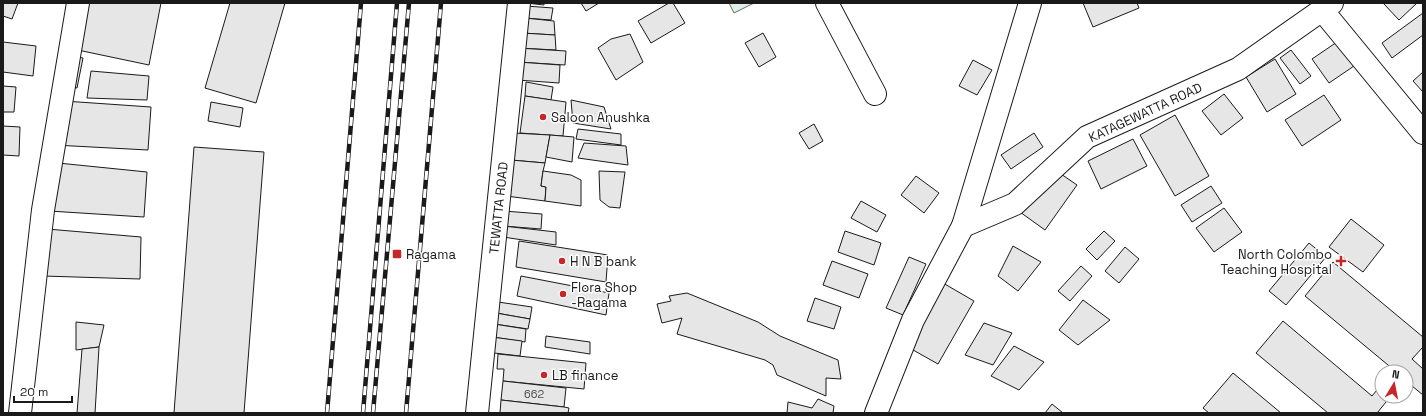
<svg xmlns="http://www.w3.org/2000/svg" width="1426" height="416" font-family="'Space Grotesk',sans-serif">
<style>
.green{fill:#e0efe3;stroke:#6a6a6a}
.building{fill:#e6e6e6;stroke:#1a1a1a}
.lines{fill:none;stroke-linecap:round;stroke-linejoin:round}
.minor-casing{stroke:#1a1a1a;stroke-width:24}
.major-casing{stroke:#1a1a1a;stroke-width:24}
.minor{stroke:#fff;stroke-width:22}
.major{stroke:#fff;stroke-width:22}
.rail-casing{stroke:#1a1a1a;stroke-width:4.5}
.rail{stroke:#fff;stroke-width:3;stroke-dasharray:9;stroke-linecap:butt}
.poi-dot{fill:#c62828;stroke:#fff;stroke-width:1.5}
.labels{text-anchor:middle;stroke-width:3;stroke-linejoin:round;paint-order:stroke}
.number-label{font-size:11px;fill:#4d4d4d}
.street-label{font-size:13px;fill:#1a1a1a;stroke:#fff}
.poi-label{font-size:13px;fill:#1a1a1a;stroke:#fff;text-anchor:start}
</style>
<rect width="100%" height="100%" fill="#fff"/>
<!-- green -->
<path class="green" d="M729,3H754L734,13Z"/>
<!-- building -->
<g class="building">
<path d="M3,3H18L12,19L3,16Z"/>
<path d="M82,3H161L149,65L73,49Z"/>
<path d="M230,3H285L256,103L205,88Z"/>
<path d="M526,3H544V5Z"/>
<path d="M581,3H599L586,11Z"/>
<path d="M669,3H673L685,23L651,43L638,21Z"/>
<path d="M1083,3H1137L1139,8L1093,27Z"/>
<path d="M1383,3H1417L1399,20Z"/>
<path d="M526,6L553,8L551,20L525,18Z"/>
<path d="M1423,13V35L1392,58L1382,43Z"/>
<path d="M525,18L554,21L555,35L522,33Z"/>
<path d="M522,33L555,35L556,50L518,48Z"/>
<path d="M763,33L776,57L759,67L745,43Z"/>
<path d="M630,34L643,62L616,80L598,48L611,39Z"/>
<path d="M3,42L36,46L33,76L3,72Z"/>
<path d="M1337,42L1354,66L1329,83L1312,59Z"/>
<path d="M518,48L566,51L565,65L518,62Z"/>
<path d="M1291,50L1311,76L1300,84L1280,58Z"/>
<path d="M68,55L83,58L77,88L62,85Z"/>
<path d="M1275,59L1296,94L1267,112L1246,77Z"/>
<path d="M973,60L992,70L977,95L959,86Z"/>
<path d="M518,62L560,65L559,83L517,80Z"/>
<path d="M91,71L149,76L147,100L87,98Z"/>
<path d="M1423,72V92L1413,81Z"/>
<path d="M526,82L553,87L551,100L525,96Z"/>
<path d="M3,86L16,87L14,112H3Z"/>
<path d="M1224,94L1243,118L1221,135L1202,111Z"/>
<path d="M1324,95L1341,120L1302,146L1285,120Z"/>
<path d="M525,96L566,102L563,136L520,133Z"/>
<path d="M571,100L604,107L611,129L573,123Z"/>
<path d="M64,101L151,107L148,150L54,145Z"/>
<path d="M211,102L243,108L240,127L208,121Z"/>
<path d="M1175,115L1209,176L1175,196L1140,135Z"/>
<path d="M814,124L823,141L809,149L799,133Z"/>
<path d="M3,126L20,127L19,156L3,155Z"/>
<path d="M578,129L621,134V145L576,139Z"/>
<path d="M513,133L550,135L545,163L511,160Z"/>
<path d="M1034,133L1043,147L1011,169L1001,155Z"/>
<path d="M550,135L574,137L572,162L546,157Z"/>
<path d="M1133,139L1147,166L1101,189L1088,161Z"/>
<path d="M584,143L626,146L628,165L578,158Z"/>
<path d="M194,147L264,152L244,413H174Z"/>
<path d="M511,160L545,163L543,171L541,186L546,187L545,201L506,196Z"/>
<path d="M58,163L147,172L144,217L49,211Z"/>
<path d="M1045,163L1077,185L1045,230L1013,207Z"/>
<path d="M543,171L571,175L581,180V206L545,201L546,187L541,186Z"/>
<path d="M599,171L625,172L620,208L609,207L600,200Z"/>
<path d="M916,176L939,193L924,213L901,195Z"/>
<path d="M1211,186L1222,203L1192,222L1181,205Z"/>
<path d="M861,201L886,215L877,232L851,218Z"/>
<path d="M1224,208L1242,232L1214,252L1196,228Z"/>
<path d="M504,211L542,214L541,229L503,226Z"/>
<path d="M1351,219L1384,245L1363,272L1329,247Z"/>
<path d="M503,226L556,232V245L503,237Z"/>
<path d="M47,229L141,237L140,279L43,276Z"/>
<path d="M845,231L881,243L874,265L838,252Z"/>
<path d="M1104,231L1115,241L1097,260L1086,249Z"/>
<path d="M519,241L608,255L606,282L516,267Z"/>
<path d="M1309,243L1326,257L1286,305L1269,291Z"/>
<path d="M1013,246L1041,262L1018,291L998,276Z"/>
<path d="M1125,247L1139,259L1119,283L1105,271Z"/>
<path d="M909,257L926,264L903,315L886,308Z"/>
<path d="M832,261L868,274L859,298L823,285Z"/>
<path d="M1333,262L1423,337V347L1412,359L1423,369V395L1406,381V372H1393L1394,370L1305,296Z"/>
<path d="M1081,266L1092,276L1070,301L1058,291Z"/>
<path d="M521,276L609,293L606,315L517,296Z"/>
<path d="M943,283L974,301L938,364L906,346Z"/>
<path d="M687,293L758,322L780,336L838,360L841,379L826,378V396L777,375L773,365L765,360L677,334L682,318L662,323L657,304L671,301L669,296Z"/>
<path d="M815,298L841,307L834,329L807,321Z"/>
<path d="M1083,300L1110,320L1078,345L1059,330Z"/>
<path d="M498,302L532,307L530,319L496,313Z"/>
<path d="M496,313L530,319L528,329L494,324Z"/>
<path d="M1283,321L1372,396L1382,384V396H1391L1377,413H1328L1256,353Z"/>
<path d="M76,322L104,325L99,347L76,350Z"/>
<path d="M984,323L1012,333L993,365L965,355Z"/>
<path d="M494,324L526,329L525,342L492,337Z"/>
<path d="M546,336L590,342V354L545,347Z"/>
<path d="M492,337L522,341L520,356L494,353Z"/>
<path d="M1014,346L1044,362L1019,390L991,376Z"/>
<path d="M99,347L95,413H77L82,349Z"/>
<path d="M498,354L586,363L584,389L503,381L504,369H497Z"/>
<path d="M1233,373L1281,413H1209L1203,408Z"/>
<path d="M503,381L566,388L564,407L501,400Z"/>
<path d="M818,399L834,406L833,413H787L788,402L812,408Z"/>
<path d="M501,400L564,407L569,408L568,413H500Z"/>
<path d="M1052,404L1063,413H1045Z"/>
</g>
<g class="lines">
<defs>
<g id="minor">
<path d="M827,3L875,94"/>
<path d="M1322,10L1423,133"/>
<path d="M963,226L1015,204L1087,137L1238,69L1332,3"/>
<path d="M20,413L43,210L78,3"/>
<path d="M876,413L913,320L963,226L1030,3"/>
</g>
<path id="major" d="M477,413L519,3"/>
</defs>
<!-- minor casing -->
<use href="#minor" class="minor-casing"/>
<!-- major casing -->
<use href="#major" class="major-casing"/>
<!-- minor -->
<use href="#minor" class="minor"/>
<!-- major -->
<use href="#major" class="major"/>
<defs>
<g id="rail">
<path d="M327,413L361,3"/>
<path d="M363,413L397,3"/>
<path d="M373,413L409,3"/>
<path d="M406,413L441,3"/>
</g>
</defs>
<!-- rail casing -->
<use href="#rail" class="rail-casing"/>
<!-- rail -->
<use href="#rail" class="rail"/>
</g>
<!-- markers -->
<g class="poi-dot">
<circle cx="543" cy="117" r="4"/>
<rect x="392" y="249" width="10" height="10" rx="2"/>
<circle cx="562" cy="261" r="4"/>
<path d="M1339 255h4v4h4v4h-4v4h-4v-4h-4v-4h4z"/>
<circle cx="563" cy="294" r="4"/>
<circle cx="544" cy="375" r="4"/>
</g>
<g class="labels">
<!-- number labels -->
<g class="number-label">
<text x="534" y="398">662</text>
</g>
<!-- street labels -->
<g class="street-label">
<text transform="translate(1145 112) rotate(-25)" y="5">KATAGEWATTA ROAD</text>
<text transform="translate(498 208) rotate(-84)" y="5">TEWATTA ROAD</text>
</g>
<!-- poi labels -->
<g class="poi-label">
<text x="551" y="122">Saloon Anushka</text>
<text x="406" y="259">Ragama</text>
<text x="1332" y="259" text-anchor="end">North Colombo<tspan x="1332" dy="15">Teaching Hospital</tspan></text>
<text x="570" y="266">H N B bank</text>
<text x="571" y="292">Flora Shop<tspan x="571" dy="15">-Ragama</tspan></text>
<text x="552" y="380">LB finance</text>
</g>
</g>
<!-- border -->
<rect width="1426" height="416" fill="none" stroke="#1a1a1a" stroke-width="8"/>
<!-- north arrow -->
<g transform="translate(1394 384) rotate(10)"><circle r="19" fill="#ffffff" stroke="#a3a3a3"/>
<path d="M0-3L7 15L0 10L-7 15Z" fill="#c62828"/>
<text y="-6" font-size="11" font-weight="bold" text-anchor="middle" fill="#1a1a1a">N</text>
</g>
<!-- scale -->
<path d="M14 396v6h58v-6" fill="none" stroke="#1a1a1a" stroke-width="2"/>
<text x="20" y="396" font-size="12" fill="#1a1a1a" stroke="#ffffff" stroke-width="3" paint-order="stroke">20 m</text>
</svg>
